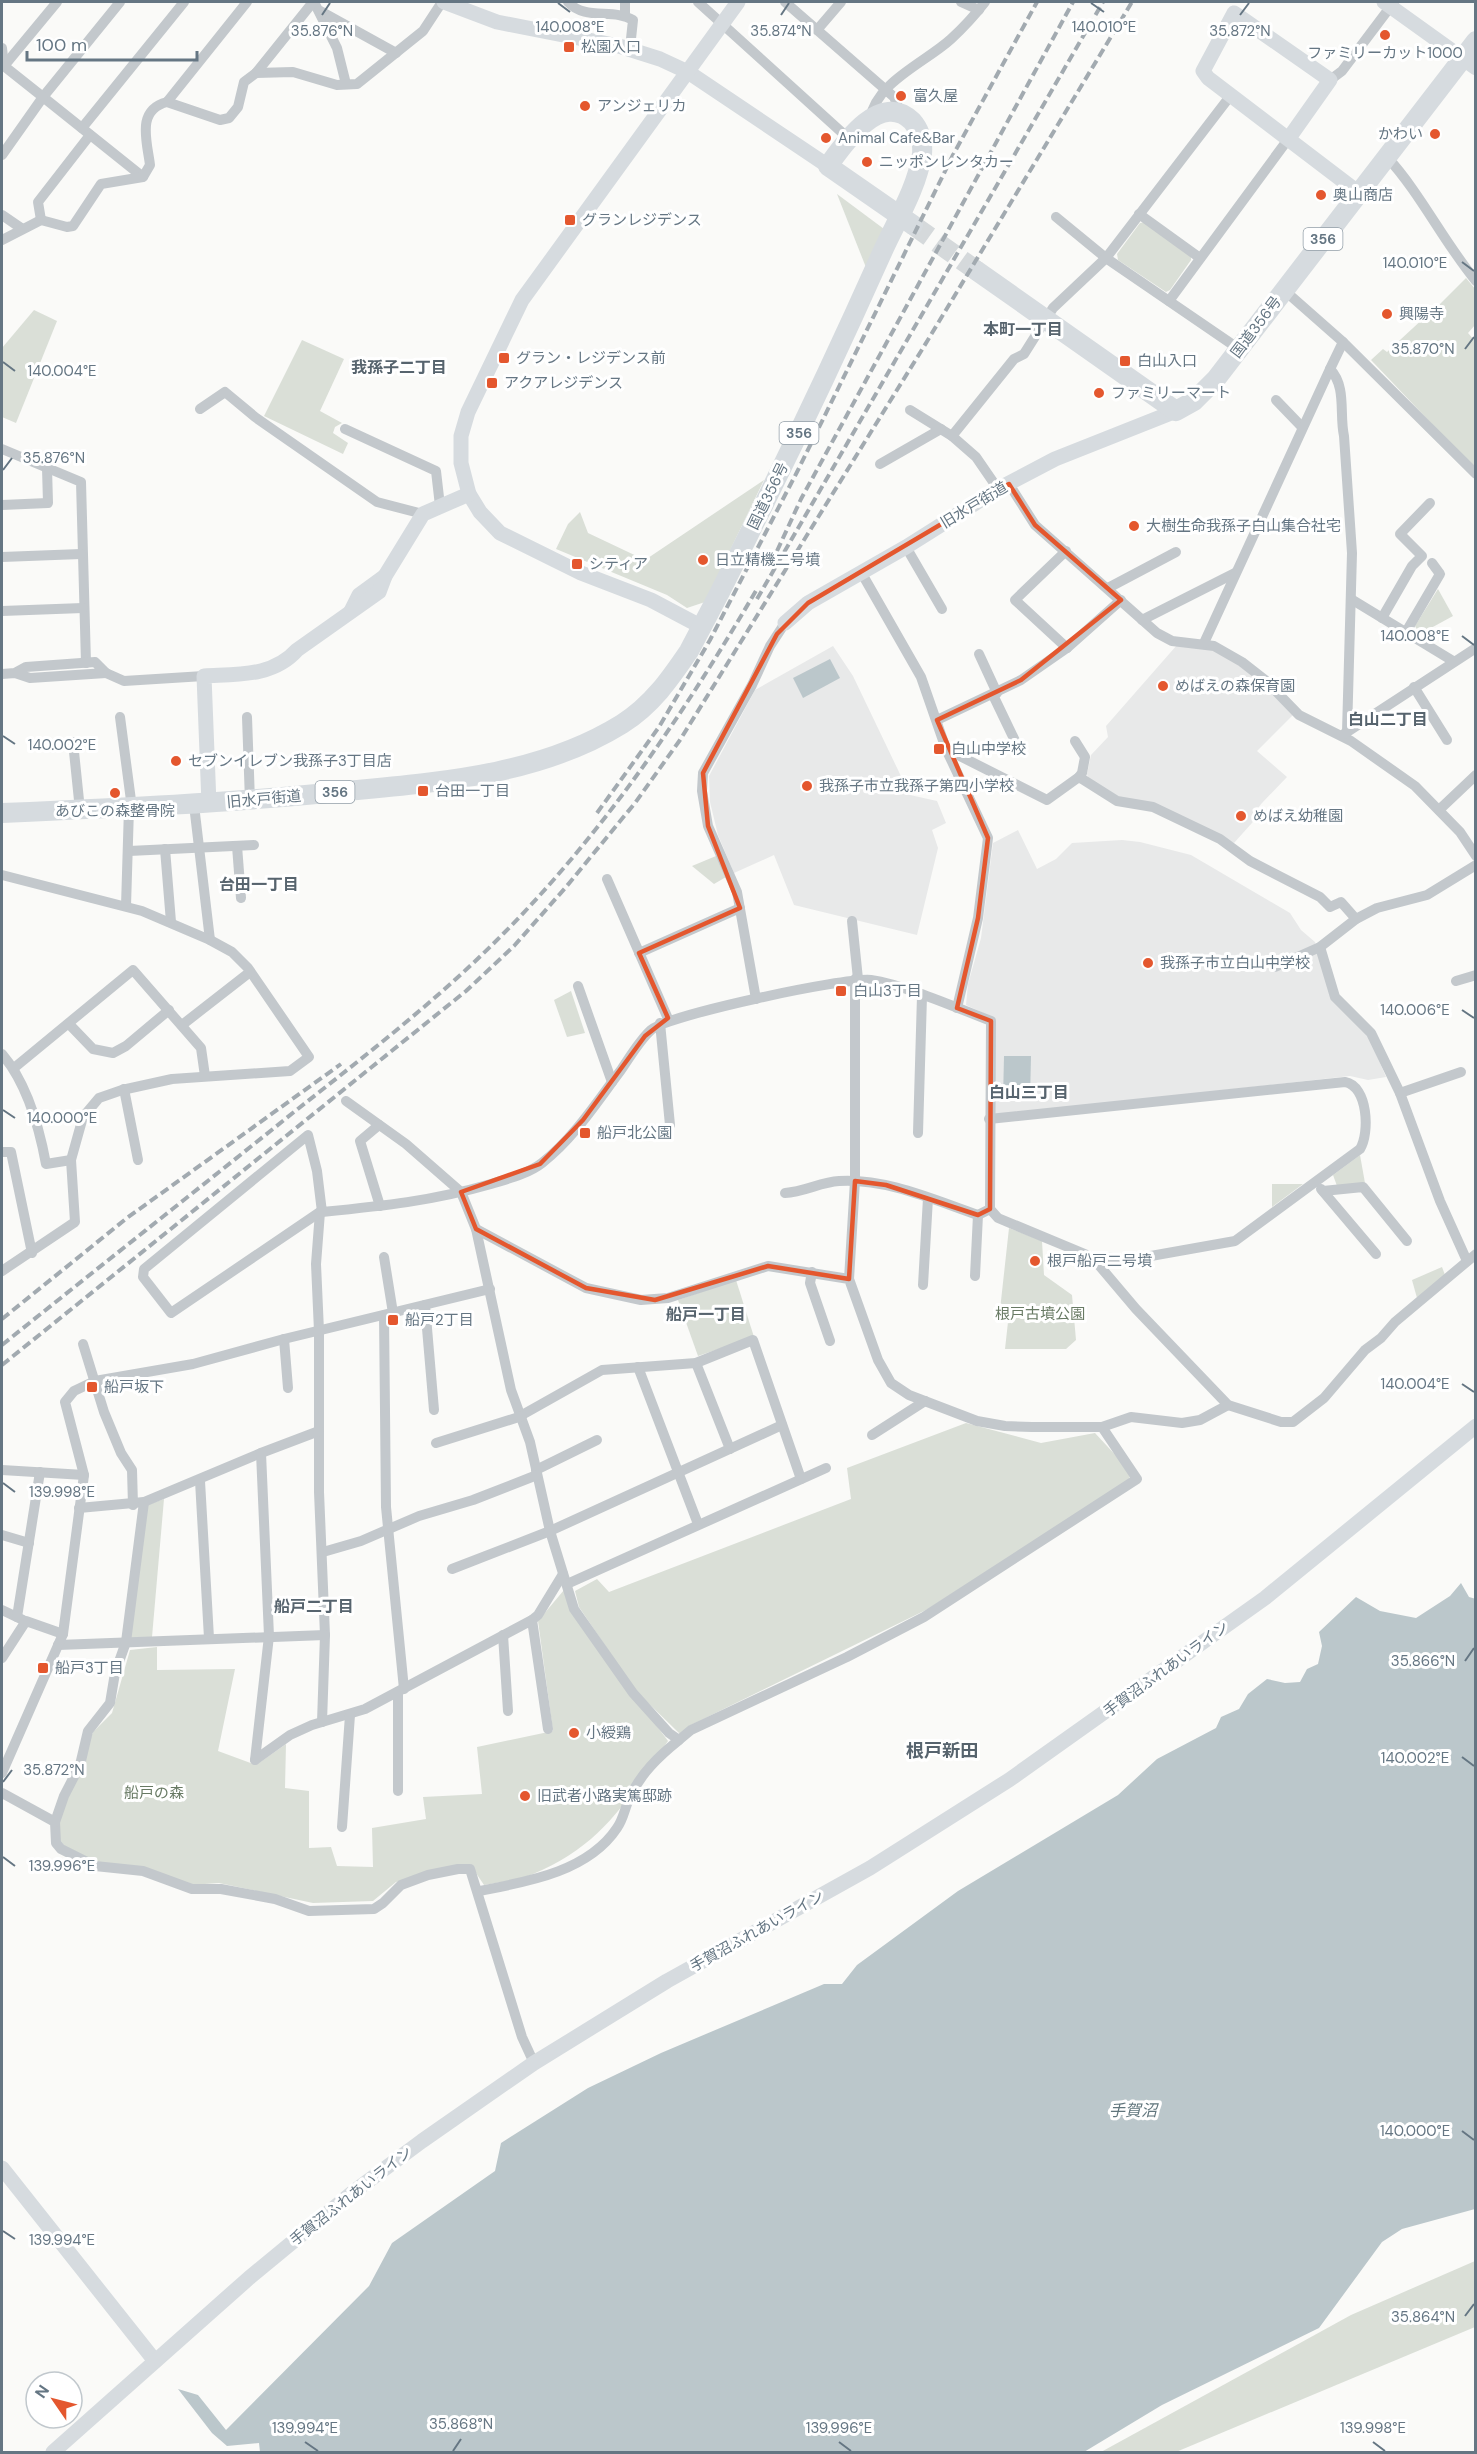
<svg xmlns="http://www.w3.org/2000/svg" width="1477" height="2454" font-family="'DM Sans','Noto Sans JP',sans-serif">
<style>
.built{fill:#e8e9e9}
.green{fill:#dadfd7}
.water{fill:#bbc7cb}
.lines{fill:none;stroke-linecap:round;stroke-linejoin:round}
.highway-tunnel{stroke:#d5d9db;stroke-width:20;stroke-dasharray:20 10;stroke-linecap:butt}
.street{stroke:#c3c8cc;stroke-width:10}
.secondary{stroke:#d6dbdf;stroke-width:15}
.highway{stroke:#d6dbdf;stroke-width:20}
.rail{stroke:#a2aab0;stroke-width:4;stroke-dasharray:9 4.5;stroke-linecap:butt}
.marked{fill:none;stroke:#e4572e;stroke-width:4.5;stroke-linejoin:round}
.ticks{fill:none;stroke:#657683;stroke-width:2}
.poi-dot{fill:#e4572e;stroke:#fff;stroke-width:2}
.labels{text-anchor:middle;stroke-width:6;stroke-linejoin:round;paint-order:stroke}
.shield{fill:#fff;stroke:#939fa8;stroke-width:1.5}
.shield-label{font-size:14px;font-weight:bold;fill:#657683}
.poi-label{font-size:15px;fill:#657683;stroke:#fff;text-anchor:start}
.street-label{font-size:15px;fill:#657683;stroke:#fff}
.park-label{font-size:15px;fill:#687a64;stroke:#fff}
.neighbourhood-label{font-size:16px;font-weight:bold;fill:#57646e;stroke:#fff}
.water-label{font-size:16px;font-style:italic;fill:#60757c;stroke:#fff}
.quarter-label{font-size:18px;font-weight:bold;fill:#57646e;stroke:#fff}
.ticks-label{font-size:15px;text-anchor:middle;fill:#657683;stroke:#fff;stroke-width:6;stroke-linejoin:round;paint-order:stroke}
</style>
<rect width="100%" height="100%" fill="#fafaf8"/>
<!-- built -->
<g class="built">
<path d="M1177,645L1216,650L1264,682L1294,714L1257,751L1287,777L1262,803L1258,808L1260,814L1234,843L1119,797L1088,778L1087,774L1091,755L1108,737L1106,726Z"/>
<path d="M833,646L853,676L910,795L937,801L946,823L932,830L938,848L917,935L794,905L774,855L734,873L718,835L710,802L709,776L755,690Z"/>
<path d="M1018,830L1037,869L1056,859L1072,843L1122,840L1140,842L1191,855L1290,913L1301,930L1315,942L1334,1002L1368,1035L1386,1077L1368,1080L1350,1076L992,1116L994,1018L966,1005L968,984L981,938L993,843Z"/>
</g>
<!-- green -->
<g class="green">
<path d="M837,194L884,229L867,270Z"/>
<path d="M1146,222L1191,256V260L1170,290L1166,292L1118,260L1117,254L1140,223Z"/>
<path d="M1466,278L1476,290L1475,325L1468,333L1475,341V469L1371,360L1383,349L1387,352L1426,316L1431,320L1441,310L1438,306Z"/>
<path d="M34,310L57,321L16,423L2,417V348Z"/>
<path d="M302,340L344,359L320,411L342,423L335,427L333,433L348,443L343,454L264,416Z"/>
<path d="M764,480L705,602L687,608L667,595L556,549L568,524L580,512L588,533L645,560Z"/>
<path d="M1438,589L1453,616L1420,634L1415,626Z"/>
<path d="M716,856L726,877L714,884L692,866Z"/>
<path d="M571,991L585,1033L567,1037L554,1000Z"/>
<path d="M1360,1155L1365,1183L1337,1186L1333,1175Z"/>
<path d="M1272,1184H1303L1272,1207Z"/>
<path d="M1009,1228L1042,1241L1044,1275L1072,1295L1076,1340L1066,1349H1005L1008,1322L999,1319Z"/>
<path d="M1442,1267L1445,1275L1417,1298L1412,1280Z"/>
<path d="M736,1280L754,1337L698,1356L678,1300Z"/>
<path d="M966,1423L1041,1443L1095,1433L1120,1460L1130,1476L1129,1480L928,1609L689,1726L680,1734L636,1691L579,1607L575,1591L597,1579L609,1592L851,1499L847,1468Z"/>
<path d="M164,1499L152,1637L130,1639L147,1505Z"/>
<path d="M564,1590L570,1610L668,1741C628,1799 602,1846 533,1874C518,1880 500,1882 484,1885L470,1864L396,1882L373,1901L313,1903L219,1883L191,1885L96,1863L67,1849L60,1840L58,1821L93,1732L112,1713L130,1650L157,1647V1670L235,1669L218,1751L256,1765L286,1744L285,1788L309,1791V1848L331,1847L337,1866L373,1867L372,1828L426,1819L423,1797L482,1794L477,1747L553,1731L538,1621Z"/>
<path d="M1475,2261V2327L1176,2452H1101L1351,2315Z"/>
</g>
<!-- water -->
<g class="water">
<path d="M830,659L840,678L803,698L793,678Z"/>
<path d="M1004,1056H1031L1030,1100H1003Z"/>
<path d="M1461,1583L1469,1597L1476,1599L1475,2209L1402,2229L1382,2242L1319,2328L1162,2405L1084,2452H260L259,2443L227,2446L212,2433L178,2389L198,2395L226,2430L369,2286L392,2243L495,2171L501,2143L588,2088L661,2053L824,1984H842L857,1965L958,1891L1118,1795L1157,1759L1216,1728L1221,1717L1239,1709L1248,1694L1267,1679L1285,1683L1300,1682L1307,1669L1318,1664L1322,1646L1319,1632L1356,1597L1380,1611L1416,1618L1450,1596Z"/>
</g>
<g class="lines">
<!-- highway-tunnel -->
<path class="highway-tunnel" d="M913,225L977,271"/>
<!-- street -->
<g class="street">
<path d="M120,2L43,97L143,177"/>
<path d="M314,2L337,48L346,84"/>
<path d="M568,2C585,21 613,8 633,20L630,48"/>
<path d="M625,2V15"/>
<path d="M698,2L848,138"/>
<path d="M785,2L894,97L898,107L897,114"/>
<path d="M961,2L979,10"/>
<path d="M320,11L396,53"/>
<path d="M817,30L841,2"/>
<path d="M2,48L4,66L43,97L2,155"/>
<path d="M4,66L57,2"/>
<path d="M256,73L313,2"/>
<path d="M1330,80L1342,71L1394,2"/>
<path d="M167,102L247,2"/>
<path d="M870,119C876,82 926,62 951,39C963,28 975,15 985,2"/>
<path d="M82,128L184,2"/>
<path d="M1387,157C1421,194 1443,241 1476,281"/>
<path d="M1139,214L1200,258"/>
<path d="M2,215L21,228"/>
<path d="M1056,217L1106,258L1239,349"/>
<path d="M41,220L38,202L90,135"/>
<path d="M2,240L41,220L67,227L73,226L101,184L143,177L150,165C147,141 136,110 167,102L220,120L229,118L238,107L244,82L256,73L293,72L337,85L357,84L423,31L442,2"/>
<path d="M1284,290L1343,342L1330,369C1347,387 1339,414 1344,436L1352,553L1347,732"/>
<path d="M1169,301L1289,138"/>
<path d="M1343,342L1476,474"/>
<path d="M1276,400L1302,427"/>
<path d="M200,409L225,392L255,417L377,502L423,514"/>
<path d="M910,410L952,436L976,457L998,489"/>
<path d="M345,429L436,471L440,506"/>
<path d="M952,436L1014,359L1024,354L1053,308L1106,258L1231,95"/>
<path d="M2,449L81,482L86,663"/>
<path d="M880,464L941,429"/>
<path d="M1009,484L1035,525L1157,633L1172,641L1214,646L1242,662L1265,680L1299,715L1351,741L1415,786L1460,832L1476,856"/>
<path d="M2,505L48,503L47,468"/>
<path d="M906,547L942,609"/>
<path d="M1066,551L1015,600L1067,648"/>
<path d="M2,557L81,554"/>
<path d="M861,572L921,677L946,749L988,838L978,918L957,1008"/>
<path d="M1108,588L1176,552"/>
<path d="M1351,599L1453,661"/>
<path d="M2,611L83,608"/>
<path d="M1382,618L1412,566L1422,556L1400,534L1430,503"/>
<path d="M1142,620L1235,573"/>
<path d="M1406,632L1440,574L1432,563"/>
<path d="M1204,643L1330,369"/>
<path d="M979,654L997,693"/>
<path d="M106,673L124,681L204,676"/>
<path d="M2,674L15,673L30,678L106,673L95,662L26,667L15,673"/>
<path d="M1414,687L1447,740"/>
<path d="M993,695L1017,745"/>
<path d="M120,717L132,808"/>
<path d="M247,717L250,801"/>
<path d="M937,720L1021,680L1067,648L1121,600"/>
<path d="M1344,734L1476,648"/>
<path d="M1075,741L1085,757L1082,773L1079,777"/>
<path d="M73,742L80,810"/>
<path d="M946,749L1047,800L1079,777L1117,801L1153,807L1220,839L1250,861L1320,897L1330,907L1341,902L1356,919"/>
<path d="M194,805L210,940"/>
<path d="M1439,810L1476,775"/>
<path d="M237,846L241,898"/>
<path d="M165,849L171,922"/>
<path d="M129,851L254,845"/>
<path d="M2,875L142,911L210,940L232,952L248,968L309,1057L290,1071L172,1079L122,1090L99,1098L83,1117L71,1160L75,1222L2,1271"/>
<path d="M607,879L669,1021"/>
<path d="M126,906L129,808"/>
<path d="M852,921L858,979"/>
<path d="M1320,947L1335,997L1371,1033L1400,1093L1440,1201L1467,1261"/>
<path d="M639,953L740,908"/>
<path d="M1275,967L1320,947L1356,919L1377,908L1427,895L1476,865"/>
<path d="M1456,981L1476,975"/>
<path d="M578,986L612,1082"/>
<path d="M756,999L737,892L708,826L702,791L703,773L752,685L770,646L785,623"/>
<path d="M660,1023L670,1125"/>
<path d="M69,1024L93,1049L113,1053L126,1046L169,1010"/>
<path d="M182,1025L250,972"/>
<path d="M2,1054C27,1083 39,1126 46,1164L71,1160"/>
<path d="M14,1068L133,970L201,1048L205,1076"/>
<path d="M124,1089L138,1160"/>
<path d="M1400,1093L1461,1072"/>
<path d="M346,1101L406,1144L461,1192L476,1229L511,1390L530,1442L550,1531L574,1609L633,1693L669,1733L679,1740L691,1730L847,1657L924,1617L1137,1479L1102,1427"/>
<path d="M989,1119L1345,1082C1368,1086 1370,1133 1360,1149L1235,1241L1134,1259L1092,1257"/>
<path d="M379,1125L360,1141L380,1206"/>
<path d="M918,1133L922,996"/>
<path d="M2,1152H11L32,1253"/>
<path d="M1321,1189L1376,1254"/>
<path d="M1323,1191L1363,1187L1407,1241"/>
<path d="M785,1193C804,1192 821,1182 839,1181C886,1178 934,1200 978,1215L990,1209"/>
<path d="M320,1212L316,1264L319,1331V1492L325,1635L322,1722"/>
<path d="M322,1212L317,1171L308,1135L144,1269L143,1277L171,1313L320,1212H322C383,1206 432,1201 491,1184C507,1179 528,1174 542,1163C574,1138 597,1102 621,1070C630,1057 639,1041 651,1030C668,1015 845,977 871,980C905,985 957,1008 991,1021L990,1209L998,1218L1092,1257L1136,1309L1228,1405L1281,1422H1293L1324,1398L1365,1350L1381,1338L1395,1322L1476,1254"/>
<path d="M476,1229L586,1288L641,1300L668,1298L768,1266L849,1279L878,1360L891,1383L909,1395L977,1421L1005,1426L1032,1427H1102L1131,1417L1182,1423L1200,1420L1228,1405"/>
<path d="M384,1257L393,1313"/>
<path d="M812,1272L810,1283L830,1341"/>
<path d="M975,1276L978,1215"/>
<path d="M849,1279L855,1181V979"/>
<path d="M923,1285L928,1198"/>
<path d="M425,1305L434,1410"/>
<path d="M384,1315L386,1507L404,1689"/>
<path d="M284,1339L288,1388"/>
<path d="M83,1344L104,1412L121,1453L132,1470L133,1505"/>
<path d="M696,1363L730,1449"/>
<path d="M638,1367L698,1524"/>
<path d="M522,1415L602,1370L696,1363L753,1340L801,1479"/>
<path d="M872,1435L925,1401"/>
<path d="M436,1443L522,1416"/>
<path d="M2,1470L84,1475"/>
<path d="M536,1470L597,1440"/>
<path d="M200,1481L209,1638"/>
<path d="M79,1508L144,1502L261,1453"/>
<path d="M2,1535L29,1543"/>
<path d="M323,1552L361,1541L419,1516L473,1500L537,1475"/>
<path d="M452,1569L550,1531L782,1425"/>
<path d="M567,1584L826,1468"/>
<path d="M2,1610L23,1620"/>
<path d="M17,1617L40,1472"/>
<path d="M532,1620L538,1615L563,1574"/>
<path d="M503,1635L508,1711"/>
<path d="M58,1645L325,1635"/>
<path d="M2,1658L26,1621L63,1634"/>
<path d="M255,1760L290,1735L312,1725L365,1709L532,1620L548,1729"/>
<path d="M255,1760L269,1636L261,1453L319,1431"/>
<path d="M2,1773L63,1634L84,1475L65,1402L74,1391L95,1381L193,1364L284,1339L490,1289"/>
<path d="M398,1791V1692"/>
<path d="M2,1793L55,1822L56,1843L61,1849L95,1866L143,1871L192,1889H221L275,1899L309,1911L374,1909L383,1903L401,1885L428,1875L458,1869H470L522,2037L534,2063"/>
<path d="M55,1822L64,1796L80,1765L88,1731L110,1703L115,1673L126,1642L144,1502"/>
<path d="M342,1827L350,1715"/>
<path d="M479,1891C526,1882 588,1872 617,1828C623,1820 625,1808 629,1799C640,1774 659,1756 679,1740"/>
</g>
<!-- secondary -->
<g class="secondary">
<path d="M444,2L497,22L619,46L660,59L688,72L828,166"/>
<path d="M1384,2L1476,68"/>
<path d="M1289,138L1330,80L1234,13L1203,71L1208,78L1359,193"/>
<path d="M351,611L359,595L385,576"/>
<path d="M785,623L808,603L906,547L998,489L1055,459L1176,411"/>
<path d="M702,627L651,600L581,573L500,533L480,512L469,494L461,463V436L468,412L522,300L738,2"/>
<path d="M209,804L204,676C237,674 273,677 297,650L379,592L385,576L423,514L469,494"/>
<path d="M2,2168L155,2361"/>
<path d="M53,2452L249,2278L352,2193L422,2141L534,2063L667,1981L870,1868L1009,1780L1265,1598L1476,1426"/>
</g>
<!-- highway -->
<g class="highway">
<path d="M977,271L1176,411L1194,401L1216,379L1476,41"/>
<path d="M2,813C117,808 232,803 347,791C440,782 540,775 622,724C652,705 670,679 689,651C710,612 730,573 749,534C795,442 839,349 881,255C895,223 917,189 922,154C923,142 920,130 912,121C880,90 843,145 828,166L913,225"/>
</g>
<!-- rail -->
<g class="rail">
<path d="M777,551L801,499L1073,2"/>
<path d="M757,599L1103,2"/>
<path d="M597,813L659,727L710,640L797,472L953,155L1037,2"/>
<path d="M2,1319L127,1218L341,1064"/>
<path d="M2,1345C99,1267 197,1190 294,1112C366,1055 440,998 504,933C605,831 685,712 757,589"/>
<path d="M2,1365L466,991L514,946L566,887L635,803L680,740L923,348L1132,2"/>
</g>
</g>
<!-- marked area -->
<path class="marked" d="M1009,484L1035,525L1121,600L1021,680L937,720L988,838L978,918L957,1008L991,1021L990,1209L978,1215L886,1185L855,1181L849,1279L768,1266L655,1300L586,1288L476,1229L461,1192L540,1164L583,1120L645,1036L668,1018L639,953L740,908L708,826L703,773L777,634L808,603Z"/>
<!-- ticks -->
<path class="ticks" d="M558,3L570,12M1091,3L1104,12M322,15L330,3M781,15L789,3M1240,15L1249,3M1462,262L1474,271M1465,349L1474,337M3,362L15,371M3,470L12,458M1462,636L1474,645M3,736L15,744M1462,1010L1474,1018M3,1110L15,1118M1462,1384L1474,1392M3,1483L15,1492M1465,1661L1474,1648M1462,1757L1474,1766M3,1782L12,1770M3,1857L15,1866M1462,2131L1474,2140M3,2231L15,2239M1465,2316L1474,2304M305,2442L318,2451M839,2442L851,2451M1373,2442L1385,2451M453,2451L461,2439"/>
<!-- markers -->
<g class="poi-dot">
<circle cx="1385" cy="35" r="6"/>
<rect x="563" y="41" width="12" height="12" rx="3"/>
<circle cx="901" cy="96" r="6"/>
<circle cx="585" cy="106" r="6"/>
<circle cx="1435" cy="134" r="6"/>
<circle cx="826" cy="138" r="6"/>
<circle cx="867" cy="162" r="6"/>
<circle cx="1321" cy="195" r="6"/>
<rect x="564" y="214" width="12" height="12" rx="3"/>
<circle cx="1387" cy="314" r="6"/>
<rect x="498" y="352" width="12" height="12" rx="3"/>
<rect x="1119" y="355" width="12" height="12" rx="3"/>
<rect x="486" y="377" width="12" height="12" rx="3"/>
<circle cx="1099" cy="393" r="6"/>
<circle cx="1134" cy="526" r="6"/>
<circle cx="703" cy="560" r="6"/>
<rect x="571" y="558" width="12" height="12" rx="3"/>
<circle cx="1163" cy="686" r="6"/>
<rect x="933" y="743" width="12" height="12" rx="3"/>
<circle cx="176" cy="761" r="6"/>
<circle cx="807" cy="786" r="6"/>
<rect x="417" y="785" width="12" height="12" rx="3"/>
<circle cx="115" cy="793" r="6"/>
<circle cx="1241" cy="816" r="6"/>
<circle cx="1148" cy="963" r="6"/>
<rect x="835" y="985" width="12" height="12" rx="3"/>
<rect x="579" y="1127" width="12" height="12" rx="3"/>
<circle cx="1035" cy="1261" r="6"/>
<rect x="387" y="1314" width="12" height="12" rx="3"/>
<rect x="86" y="1381" width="12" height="12" rx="3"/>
<rect x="37" y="1662" width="12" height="12" rx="3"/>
<circle cx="574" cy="1733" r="6"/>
<circle cx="525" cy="1796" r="6"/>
</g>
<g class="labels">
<!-- shield labels -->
<g class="shield">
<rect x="1303.5" y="228" width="39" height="22" rx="4.5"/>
<rect x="779.5" y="422" width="39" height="22" rx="4.5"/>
<rect x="315.5" y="781" width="39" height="22" rx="4.5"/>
</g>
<g class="shield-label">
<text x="1323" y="244">356</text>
<text x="799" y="438">356</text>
<text x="335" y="797">356</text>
</g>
<!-- poi labels -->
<g class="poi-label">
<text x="581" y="52">松園入口</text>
<text x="1385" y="58" text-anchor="middle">ファミリーカット1000</text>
<text x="913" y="101">富久屋</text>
<text x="597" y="111">アンジェリカ</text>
<text x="1423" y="139" text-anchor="end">かわい</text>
<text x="838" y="143">Animal Cafe&amp;Bar</text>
<text x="879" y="167">ニッポンレンタカー</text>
<text x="1333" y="200">奥山商店</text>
<text x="582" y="225">グランレジデンス</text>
<text x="1399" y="319">興陽寺</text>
<text x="516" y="363">グラン・レジデンス前</text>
<text x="1137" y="366">白山入口</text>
<text x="504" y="388">アクアレジデンス</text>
<text x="1111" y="398">ファミリーマート</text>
<text x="1146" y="531">大樹生命我孫子白山集合社宅</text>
<text x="715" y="565">日立精機二号墳</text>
<text x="589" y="569">シティア</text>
<text x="1175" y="691">めばえの森保育園</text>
<text x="951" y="754">白山中学校</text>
<text x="188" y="766">セブンイレブン我孫子3丁目店</text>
<text x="819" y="791">我孫子市立我孫子第四小学校</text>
<text x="435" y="796">台田一丁目</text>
<text x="115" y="816" text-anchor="middle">あびこの森整骨院</text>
<text x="1253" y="821">めばえ幼稚園</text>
<text x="1160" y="968">我孫子市立白山中学校</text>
<text x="853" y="996">白山3丁目</text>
<text x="597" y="1138">船戸北公園</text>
<text x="1047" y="1266">根戸船戸二号墳</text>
<text x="405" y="1325">船戸2丁目</text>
<text x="104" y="1392">船戸坂下</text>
<text x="55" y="1673">船戸3丁目</text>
<text x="586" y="1738">小綬鶏</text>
<text x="537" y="1801">旧武者小路実篤邸跡</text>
</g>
<!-- street labels -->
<g class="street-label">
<text transform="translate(1256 327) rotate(-53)" y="5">国道356号</text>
<text transform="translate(768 496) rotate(-64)" y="5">国道356号</text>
<text transform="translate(974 505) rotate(-31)" y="5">旧水戸街道</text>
<text transform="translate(264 799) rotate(-5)" y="5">旧水戸街道</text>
<text transform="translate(1166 1669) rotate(-36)" y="5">手賀沼ふれあいライン</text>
<text transform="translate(757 1931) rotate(-29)" y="5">手賀沼ふれあいライン</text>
<text transform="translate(351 2196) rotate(-38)" y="5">手賀沼ふれあいライン</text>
</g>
<!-- park labels -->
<g class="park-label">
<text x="1040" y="1319">根戸古墳公園</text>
<text x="154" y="1798">船戸の森</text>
</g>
<!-- neighbourhood labels -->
<g class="neighbourhood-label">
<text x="1023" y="335">本町一丁目</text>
<text x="399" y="373">我孫子二丁目</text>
<text x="1388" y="725">白山二丁目</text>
<text x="259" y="890">台田一丁目</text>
<text x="1029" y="1098">白山三丁目</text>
<text x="706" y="1320">船戸一丁目</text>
<text x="314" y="1612">船戸二丁目</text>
</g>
<!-- water labels -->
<g class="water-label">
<text x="1133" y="2116">手賀沼</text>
</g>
<!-- quarter labels -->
<g class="quarter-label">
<text x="942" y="1757">根戸新田</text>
</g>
</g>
<g class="ticks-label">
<text x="570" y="32">140.008°E</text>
<text x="1104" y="32">140.010°E</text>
<text x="322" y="36">35.876°N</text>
<text x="781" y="36">35.874°N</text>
<text x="1240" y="36">35.872°N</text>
<text x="1415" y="268">140.010°E</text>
<text x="1423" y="354">35.870°N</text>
<text x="62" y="376">140.004°E</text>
<text x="54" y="463">35.876°N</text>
<text x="1415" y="641">140.008°E</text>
<text x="62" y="750">140.002°E</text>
<text x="1415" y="1015">140.006°E</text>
<text x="62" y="1123">140.000°E</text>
<text x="1415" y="1389">140.004°E</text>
<text x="62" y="1497">139.998°E</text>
<text x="1423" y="1666">35.866°N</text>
<text x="1415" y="1763">140.002°E</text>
<text x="54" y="1775">35.872°N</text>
<text x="62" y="1871">139.996°E</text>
<text x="1415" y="2136">140.000°E</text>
<text x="62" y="2245">139.994°E</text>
<text x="1423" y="2322">35.864°N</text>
<text x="461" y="2429">35.868°N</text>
<text x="305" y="2433">139.994°E</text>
<text x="839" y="2433">139.996°E</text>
<text x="1373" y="2433">139.998°E</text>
</g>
<!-- border -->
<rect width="1477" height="2454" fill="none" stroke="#657683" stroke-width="6"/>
<!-- north arrow -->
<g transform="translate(54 2400) rotate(305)"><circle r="28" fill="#ffffff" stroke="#c1c8cd" stroke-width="1.5"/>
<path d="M0-4.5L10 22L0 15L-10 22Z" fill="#e4572e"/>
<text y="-9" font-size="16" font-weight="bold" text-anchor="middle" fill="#657683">N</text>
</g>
<!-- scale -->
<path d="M27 51v9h170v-9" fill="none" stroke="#657683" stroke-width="3"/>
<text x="36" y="51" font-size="18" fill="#657683" stroke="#ffffff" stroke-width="4.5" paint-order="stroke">100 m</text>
</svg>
